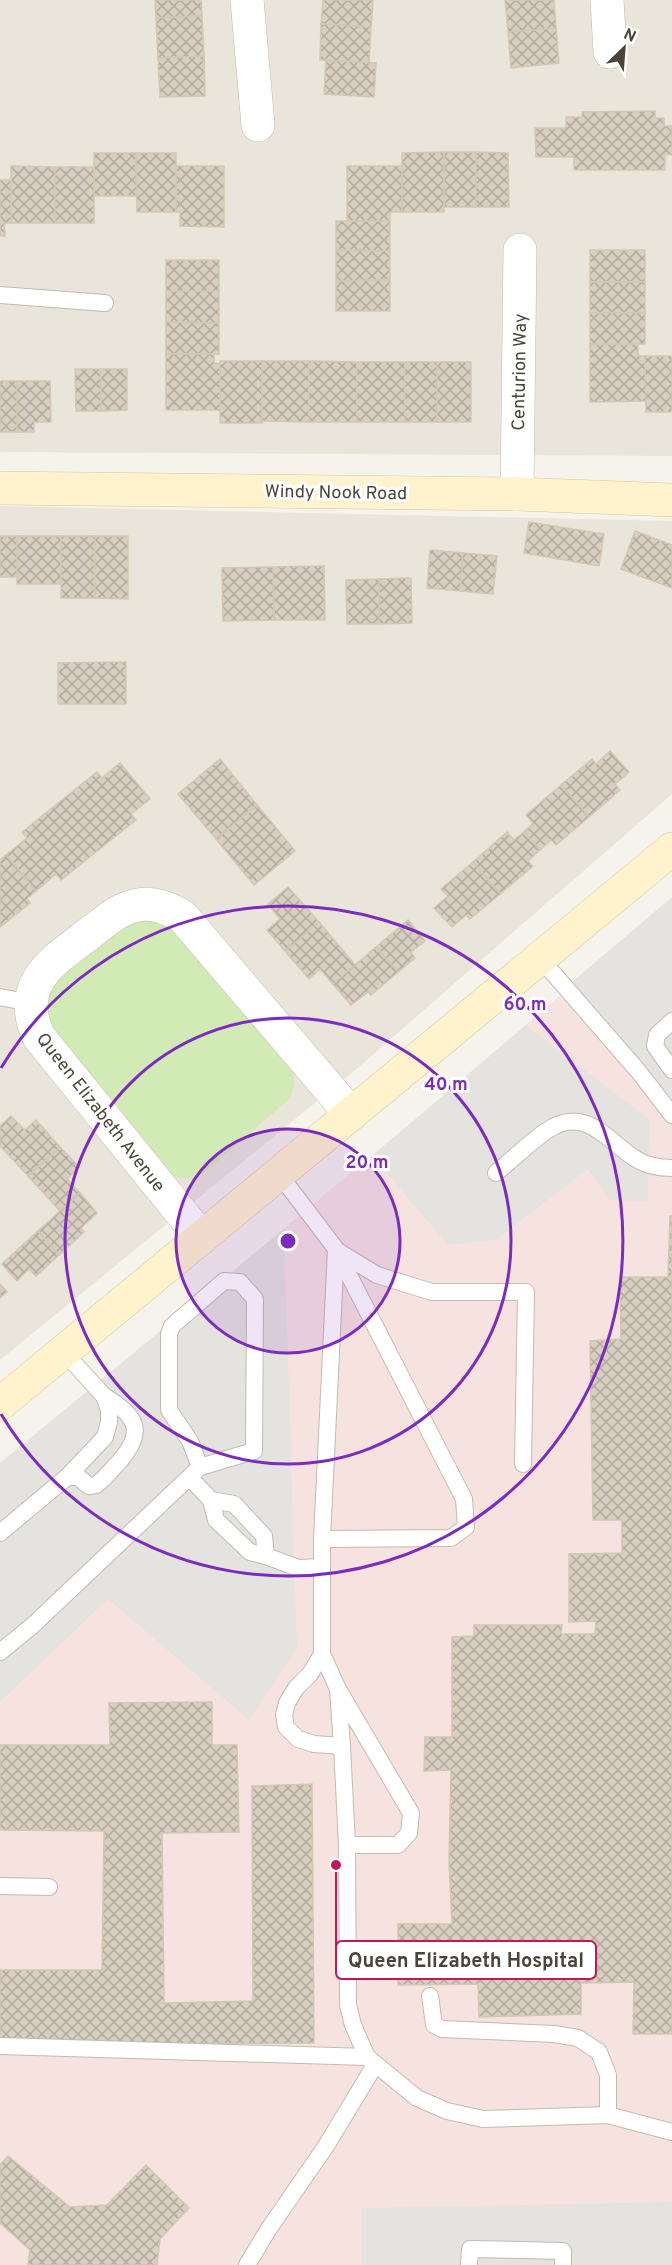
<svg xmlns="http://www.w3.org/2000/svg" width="672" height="2265" font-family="Overpass,sans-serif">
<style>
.residential{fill:#eae5da}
.medical{fill:#f6e3e0}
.green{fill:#d2eab5}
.parking{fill:#e5e3e0}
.building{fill:url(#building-cross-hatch);stroke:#d3c7b4;stroke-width:1.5}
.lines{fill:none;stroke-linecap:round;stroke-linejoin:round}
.lane-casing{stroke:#c2bbae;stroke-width:18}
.street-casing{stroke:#c2bbae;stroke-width:34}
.secondary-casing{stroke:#d6c79b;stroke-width:34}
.lane{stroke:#fff;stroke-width:16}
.street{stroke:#fff;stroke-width:33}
.secondary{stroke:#fff3cd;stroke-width:33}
.ring{fill:none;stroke:#7b2cbf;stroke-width:3}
.labels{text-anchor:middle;stroke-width:6;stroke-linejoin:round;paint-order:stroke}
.street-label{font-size:18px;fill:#4b4439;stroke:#fff}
.centre{fill:#7b2cbf;stroke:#fff;stroke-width:3}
.ring-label{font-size:18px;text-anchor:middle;font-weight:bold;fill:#7b2cbf;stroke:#fff;stroke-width:6;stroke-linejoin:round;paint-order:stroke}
.leader{fill:none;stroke:#c2185b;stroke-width:2}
.callout-dot{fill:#c2185b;stroke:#fff;stroke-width:2}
.callout{fill:#fff;stroke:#c2185b;stroke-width:2}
.callout-label{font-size:20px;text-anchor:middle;font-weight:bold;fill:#4b4439}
</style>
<defs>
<pattern id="building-cross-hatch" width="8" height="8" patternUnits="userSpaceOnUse" patternTransform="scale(1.5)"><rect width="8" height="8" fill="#d8cfc1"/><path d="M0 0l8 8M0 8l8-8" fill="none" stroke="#b1aa9e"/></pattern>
</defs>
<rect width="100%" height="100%" fill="#f6f3ec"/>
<!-- residential -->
<g class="residential">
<path d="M0,0H672V456L0,452Z"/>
<path d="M0,506L672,521V794L354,1071L0,1360Z"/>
</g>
<!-- medical -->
<path class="medical" d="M672,899V2265H0V1465L448,1092Z"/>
<!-- green -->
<path class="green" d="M152,917L180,934L292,1068C296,1082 295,1090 286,1102L201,1175L188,1179L172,1177L55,1037L44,1003L63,970L138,918Z"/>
<!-- parking -->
<g class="parking">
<path d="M672,897V1117L565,988Z"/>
<path d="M526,1025L649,1119L648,1202L609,1200L588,1169L496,1240L448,1245L372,1156Z"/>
<path d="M284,1229L297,1648L249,1720L108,1599L0,1702V1463Z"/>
<path d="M672,2202V2265H362V2208Z"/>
</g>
<!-- building -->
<g class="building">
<path d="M155,0H201L202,16L156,18Z"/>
<path d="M323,0H373L371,27L321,24Z"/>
<path d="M505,0H554L556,28L508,32Z"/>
<path d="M202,16L204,56L158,58L156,18Z"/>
<path d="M321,24L371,27L369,63L320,60Z"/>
<path d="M556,28L559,63L511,68L508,32Z"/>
<path d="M204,56L205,96L160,97L158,58Z"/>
<path d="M326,60L376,63L374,97L324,94Z"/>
<path d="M655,111V118H664V126H672V155L665,154V170H574V157H536L535,128H566V117H582V112Z"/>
<rect x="444" y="152" width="32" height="55"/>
<path d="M444,152V212H402V153Z"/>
<path d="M476,152L508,153L509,207H476Z"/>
<path d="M94,153H136L137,196H94Z"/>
<path d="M136,153H176V212H137Z"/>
<path d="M11,166L55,167V223H11Z"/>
<path d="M176,166H224V227L180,226V212H176Z"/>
<path d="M347,166H402V212H390V221H347Z"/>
<rect x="55" y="167" width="39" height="56"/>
<path d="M0,180H11V223H4L5,236H0Z"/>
<path d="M336,221H390V251L336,250Z"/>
<path d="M336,250L390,251V280L336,281Z"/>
<rect x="590" y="250" width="55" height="32"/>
<rect x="166" y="260" width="53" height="31"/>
<path d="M390,280V311H336V281Z"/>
<rect x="590" y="282" width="55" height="31"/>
<path d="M166,291H219V323L166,322Z"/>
<rect x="590" y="313" width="55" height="31"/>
<path d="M166,322L219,323V354H166Z"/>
<path d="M590,344H638V356H645L646,401L590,402Z"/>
<path d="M166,354H214V363L220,364V410H166Z"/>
<path d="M645,356H672V412H646Z"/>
<rect x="220" y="361" width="42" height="62"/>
<path d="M262,361H309V422L262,421Z"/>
<path d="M309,361L357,362V422H309Z"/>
<rect x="357" y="362" width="48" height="60"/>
<rect x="405" y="362" width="32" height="60"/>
<rect x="437" y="362" width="34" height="60"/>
<path d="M75,369H101V411H76Z"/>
<path d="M101,369H127V410L101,411Z"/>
<rect x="0" y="381" width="17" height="51"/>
<path d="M17,381H50L51,422H34V432H17Z"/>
<path d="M529,522L604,534L599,566L524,553Z"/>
<path d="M635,531L672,545V588L621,569Z"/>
<rect x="0" y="536" width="17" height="41"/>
<rect x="17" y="536" width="44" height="48"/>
<rect x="61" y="536" width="34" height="62"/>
<path d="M95,536H128V599L95,598Z"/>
<path d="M430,550L463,553L460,591L427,588Z"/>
<path d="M463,553L497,556L493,594L460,591Z"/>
<path d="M324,566L325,620H274L273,567Z"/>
<path d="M273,567L274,620L223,621L222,568Z"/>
<path d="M411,578L412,623L379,624V579Z"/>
<path d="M379,579V624H347L346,580Z"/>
<path d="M126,662V704H58V663Z"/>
<path d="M610,751L629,772L615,784L620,790L589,817L561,785L592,759L596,764Z"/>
<path d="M220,759L257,805L216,839L178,794Z"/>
<path d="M120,763L150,799L131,814L136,820L61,880L56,874L36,891L6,855L27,838L22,832L97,772L102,778Z"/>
<path d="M561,785L589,817L556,845L551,840L540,850L524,832L533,823L526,815Z"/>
<path d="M257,805L295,851L254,885L216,839Z"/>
<path d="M507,832L514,840L524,832L540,850L528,861L533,866L500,894L473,862Z"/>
<path d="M6,855L36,891L27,899L30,903L0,927V860Z"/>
<path d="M473,862L500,894L470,919L466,915L452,927L434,908L448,896L441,889Z"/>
<path d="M288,887L319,922L285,951L267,930L280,919L268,904Z"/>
<path d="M408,920L425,941L411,952L415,958L398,972L376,947Z"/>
<path d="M319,922L355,965L333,984L320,969L309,979L285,951Z"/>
<path d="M376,947L398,972L371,995L368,992L351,1005L333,984Z"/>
<path d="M11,1116L25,1130L36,1120L60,1147L28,1176L0,1146V1126Z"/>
<path d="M60,1147L79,1167L67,1179L80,1193L60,1211L28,1176Z"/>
<path d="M80,1193L97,1213L81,1228L84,1232L59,1255L38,1231Z"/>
<path d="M670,1216H672V2034H633L634,1982L581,1983V2014L479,2017L478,1984L398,1985V1924H452L449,1861L451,1770L424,1771L425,1737H452V1637L474,1636V1625H562L561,1634H595L596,1621L569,1622V1554L622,1553V1520H593L590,1341L621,1339L620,1277H668Z"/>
<path d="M38,1231L59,1255L36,1276L29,1269L17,1281L2,1264Z"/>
<path d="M0,1284L7,1292L0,1298Z"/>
<path d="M212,1702V1745H237L239,1832L162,1833L164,2003L253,2001L252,1786L312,1784L314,2043L0,2045V1970H102L104,1831L0,1830V1745H110L109,1703Z"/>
<path d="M8,2156L70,2207L107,2205L146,2165L189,2208L160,2239L157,2265H28L30,2250L0,2223V2165Z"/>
</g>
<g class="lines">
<defs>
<g id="lane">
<path d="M0,295L105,303"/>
<path d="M539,957L639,1072L672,1115"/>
<path d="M0,997L31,1003"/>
<path d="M672,1021L657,1035L655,1046L672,1070"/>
<path d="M496,1173C512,1160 534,1138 551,1128C588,1107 608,1142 636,1159C647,1166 659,1168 672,1168"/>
<path d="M279,1174L336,1249L322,1539V1654L310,1674L296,1688L287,1703L284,1715L286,1727L298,1739L314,1744L342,1746L347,1845L348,2005L353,2025L367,2057L417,2098L447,2111L483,2119L608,2115L672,2132"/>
<path d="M336,1250L377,1275L432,1292H526L523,1464"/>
<path d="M67,1477H78L89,1486L96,1485C105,1479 111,1470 119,1462C146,1431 137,1416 104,1396"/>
<path d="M190,1478L211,1500L216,1520L250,1552L266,1556L298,1568L322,1567"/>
<path d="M211,1500L234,1504L264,1536L266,1556"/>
<path d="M0,1533L67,1477L105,1437L109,1422V1410L104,1396L64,1352"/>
<path d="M322,1539L451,1538L466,1527L464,1499L336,1250"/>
<path d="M0,1652L32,1626L200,1467L254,1451L255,1299L240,1282L224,1281L172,1326L169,1334V1410L190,1441L200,1467"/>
<path d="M322,1654L338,1689L342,1746"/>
<path d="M338,1689L411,1813L409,1833L398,1845H347"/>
<path d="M0,1886L49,1887"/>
<path d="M430,1996L434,2025L442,2029L554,2034L578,2038L599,2052L608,2075V2115"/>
<path d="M0,2046L367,2057"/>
<path d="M247,2265L268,2230L326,2146L375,2065"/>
<path d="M469,2265L470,2249L563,2251V2265"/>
</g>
<g id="street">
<path d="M247,0L258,125"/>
<path d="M607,0L610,52"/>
<path d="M517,494L520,250"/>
<path d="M201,1237L39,1037C14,984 53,961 90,933C105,922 119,908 138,905C154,902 168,908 182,916L351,1114"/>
</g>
<g id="secondary">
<path d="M0,488L517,494L672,500"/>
<path d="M0,1404L672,849"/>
</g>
</defs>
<!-- lane casing -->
<use href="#lane" class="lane-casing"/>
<!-- street casing -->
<use href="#street" class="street-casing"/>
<!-- secondary casing -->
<use href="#secondary" class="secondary-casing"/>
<!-- lane -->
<use href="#lane" class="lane"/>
<!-- street -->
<use href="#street" class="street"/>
<!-- secondary -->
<use href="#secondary" class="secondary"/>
</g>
<!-- distance rings -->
<circle cx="288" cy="1241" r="112" fill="#7b2cbf" fill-opacity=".12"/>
<g class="ring">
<circle cx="288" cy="1241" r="112"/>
<circle cx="288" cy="1241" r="223"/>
<path d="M1 1068A335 335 0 1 1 1 1414"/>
</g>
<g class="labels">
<!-- street labels -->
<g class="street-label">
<text transform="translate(519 372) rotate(-89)" y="6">Centurion Way</text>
<text transform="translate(336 492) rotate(1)" y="6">Windy Nook Road</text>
<text transform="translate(101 1112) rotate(52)" y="6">Queen Elizabeth Avenue</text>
</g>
</g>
<circle cx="288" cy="1241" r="9" class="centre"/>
<g class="ring-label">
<text x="525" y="1010">60 m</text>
<text x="446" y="1090">40 m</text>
<text x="367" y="1168">20 m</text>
</g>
<!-- callouts -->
<path class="leader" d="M336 1865L336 1960"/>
<circle class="callout-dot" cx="336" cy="1865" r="6"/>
<rect class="callout" x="336" y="1941" width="260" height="38" rx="6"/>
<g class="callout-label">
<text x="466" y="1967">Queen Elizabeth Hospital</text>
</g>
<!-- north arrow -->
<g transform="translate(624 48) rotate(25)" stroke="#ffffff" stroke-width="4.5" paint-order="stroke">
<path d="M0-4.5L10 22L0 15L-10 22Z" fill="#4b4439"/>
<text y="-9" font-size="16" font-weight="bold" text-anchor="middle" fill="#4b4439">N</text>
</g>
</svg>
